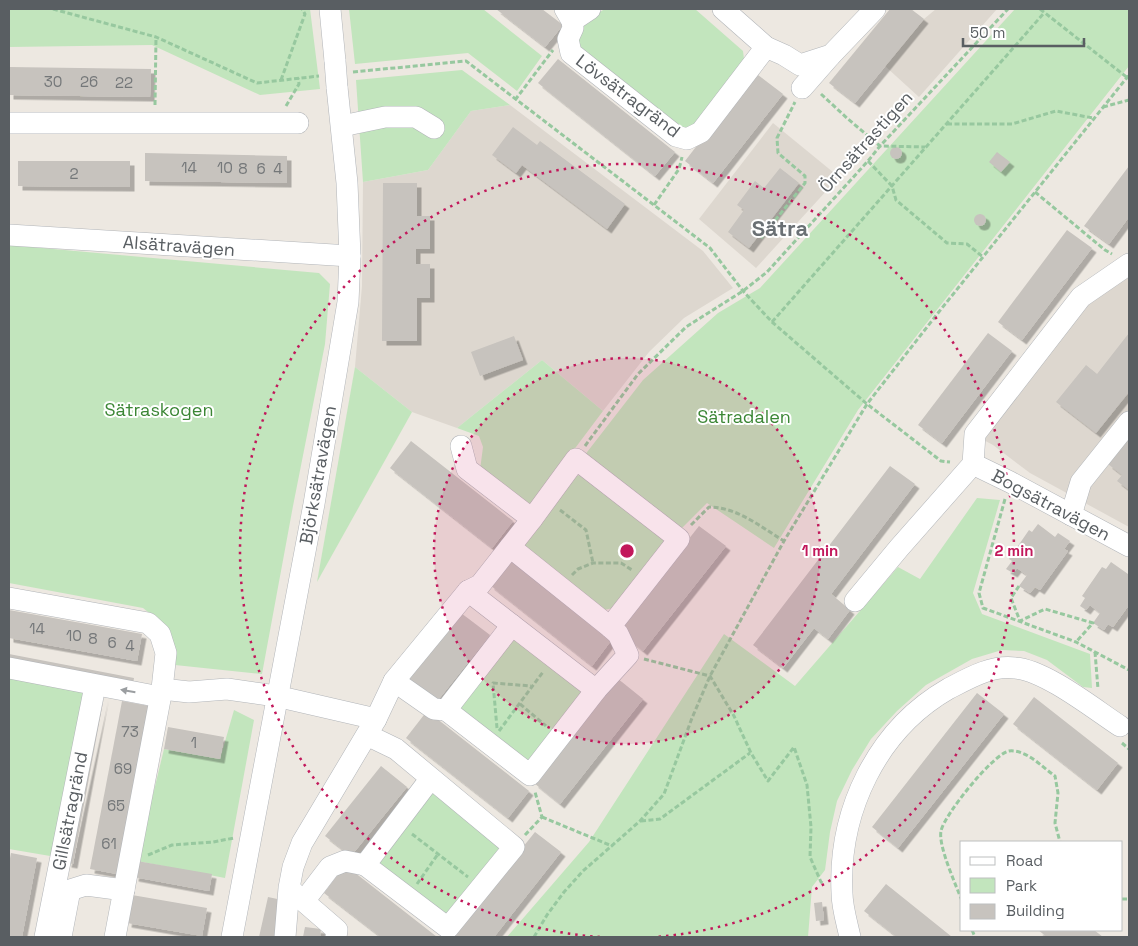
<svg xmlns="http://www.w3.org/2000/svg" width="1138" height="946" font-family="'Space Grotesk',sans-serif">
<style>
.education{fill:#ddd7cf}
.green{fill:#c2e5bd}
.building{fill:#c7c3be;filter:url(#shadow)}
.lines{fill:none;stroke-linecap:round;stroke-linejoin:round}
.minor-casing{stroke:#b2b5b9;stroke-width:22}
.path{stroke:#97c89f;stroke-width:3;stroke-dasharray:5 2.5;stroke-linecap:butt}
.minor{stroke:#fff;stroke-width:21}
.minor-bridge-casing{stroke:#b2b5b9;stroke-width:22;stroke-linecap:butt}
.minor-bridge{stroke:#fff;stroke-width:21}
.oneway{fill:#9b9ea1}
.ring{fill:none;stroke:#c2185b;stroke-width:2.5;stroke-dasharray:2.5 5}
.labels{text-anchor:middle;stroke-width:4;stroke-linejoin:round;paint-order:stroke}
.number-label{font-size:15px;fill:#747779}
.street-label{font-size:18px;fill:#595e62;stroke:#fff}
.park-label{font-size:18px;fill:#3b8635;stroke:#fff}
.district-label{font-size:22px;font-weight:bold;fill:#6a7074;stroke:#fff}
.centre{fill:#c2185b;stroke:#fff;stroke-width:2.5}
.ring-label{font-size:15px;text-anchor:middle;font-weight:bold;fill:#c2185b;stroke:#fff;stroke-width:4;stroke-linejoin:round;paint-order:stroke}
</style>
<defs>
<filter id="shadow"><feDropShadow dx="4.5" dy="4.5" stdDeviation="0" flood-color="#0004"/></filter>
</defs>
<rect width="100%" height="100%" fill="#ede8e1"/>
<!-- education -->
<g class="education">
<path d="M936,9H997L919,97L885,66L924,19Z"/>
<path d="M510,105L703,251L733,288L684,318L649,352L603,411L542,360L457,428L412,412L355,367L362,286L363,182L428,170L471,111Z"/>
<path d="M773,123L839,177L756,268L699,219Z"/>
<path d="M1129,275V527L1030,473L993,445L980,438L1088,305Z"/>
</g>
<!-- green -->
<g class="green">
<path d="M9,9H310L320,89L260,95L152,45L9,47Z"/>
<path d="M349,9H483L542,56L517,91L468,53L355,64Z"/>
<path d="M605,9H695L743,51L744,59L687,136L574,49L584,21Z"/>
<path d="M1015,9H1129V66L858,410L774,548L707,503L678,532L584,456L643,380L718,313L760,288Z"/>
<path d="M462,70L510,105L471,111L428,170L363,182L356,80Z"/>
<path d="M9,245L319,273L330,284L325,344L293,506L262,674L175,665L167,627L143,608L9,583Z"/>
<path d="M542,360L603,411L534,503H524L480,470L483,447L479,436L457,428Z"/>
<path d="M355,367L412,412L317,582Z"/>
<path d="M581,475L663,534L664,544L618,607L604,610L525,549L524,539L574,476Z"/>
<path d="M977,498L1000,500L973,593L982,614L1090,654L1092,688L1083,687L1047,660L1024,651L1002,650L972,659L926,685L897,711L871,739L852,770L837,801L830,832L825,870L812,887L808,937H507L589,842L724,634L795,686L898,567L920,579Z"/>
<path d="M518,639L579,686L583,695L536,759L524,761L462,714L461,703L511,641Z"/>
<path d="M9,674L82,689L86,695L56,857L9,849Z"/>
<path d="M234,710L254,720L225,878L137,861L164,749L220,759Z"/>
<path d="M436,790L500,842V852L450,916L379,867V859L430,792Z"/>
</g>
<!-- building -->
<g class="building">
<path d="M496,9H542L563,25L545,47Z"/>
<path d="M890,9H911L924,19L855,103L829,83Z"/>
<path d="M558,59L675,152L655,176L538,83Z"/>
<path d="M9,67L151,69L150,97L9,95Z"/>
<path d="M754,72L783,94L713,183L685,161Z"/>
<path d="M513,127L537,145L540,141L625,204L607,229L522,165L516,173L492,155Z"/>
<circle cx="896" cy="153" r="6"/>
<path d="M997,152L1010,162L1001,172L989,162Z"/>
<path d="M145,153L287,156V183L145,181Z"/>
<path d="M18,161H130V187L18,186Z"/>
<path d="M1129,166V217L1109,244L1084,226Z"/>
<path d="M780,168L799,183L749,248L728,232L744,210L737,205L755,181L764,188Z"/>
<path d="M383,183H417V216H430V249H416V264H430V298H417V341H382Z"/>
<circle cx="980" cy="220" r="6"/>
<path d="M1067,230L1092,248L1022,340L998,322Z"/>
<path d="M988,333L1012,351L942,443L918,425Z"/>
<path d="M1129,333V392L1096,433L1056,402L1086,365L1097,374Z"/>
<path d="M514,336L523,360L480,376L471,352Z"/>
<path d="M1129,437V490L1117,481L1122,475L1108,464Z"/>
<path d="M411,441L513,521L492,548L390,468Z"/>
<path d="M890,466L915,484L831,594L850,610L828,639L814,628L783,668L753,645Z"/>
<path d="M1038,524L1055,537L1058,533L1070,541L1064,549L1068,551L1040,590L1035,587L1030,593L1019,586L1027,575L1017,568L1013,573L1006,569L1012,561L1009,559L1029,530L1032,532Z"/>
<path d="M699,526L726,546L643,651L617,630Z"/>
<path d="M511,558L613,638L592,666L490,585Z"/>
<path d="M1111,562L1128,574L1129,572V605L1113,627L1108,624L1104,630L1093,623L1100,613L1090,605L1086,610L1080,606L1085,598L1082,596L1102,567L1106,569Z"/>
<path d="M9,610L142,634L137,661L9,638Z"/>
<path d="M461,613L490,635L434,705L405,683Z"/>
<path d="M9,654L134,678L133,684L9,661Z"/>
<path d="M617,678L643,699L560,804L534,783Z"/>
<path d="M977,693L1004,714L898,848L872,827Z"/>
<path d="M104,697L73,864L67,863Z"/>
<path d="M1034,697L1118,763L1097,790L1013,724Z"/>
<path d="M122,701L149,706L117,874L90,869Z"/>
<path d="M427,711L529,791L508,818L406,738Z"/>
<path d="M168,727L224,737L220,759L164,749Z"/>
<path d="M381,766L407,787L351,856L325,836Z"/>
<path d="M535,832L561,852L494,937H453L452,936Z"/>
<path d="M11,853L37,858L22,937H9V864Z"/>
<path d="M137,861L212,874L209,891L134,877Z"/>
<path d="M345,865L437,937H381L324,893Z"/>
<path d="M886,884L952,937H897L864,911Z"/>
<path d="M132,895L207,908L202,936L127,923Z"/>
<path d="M268,897L282,900L274,937H259Z"/>
<path d="M822,902L824,920L816,921L814,903Z"/>
<path d="M305,927L321,929L320,937H303Z"/>
<path d="M1038,930H1094L1103,937H1047Z"/>
</g>
<g class="lines">
<defs>
<g id="minor">
<path d="M330,9L335,61"/>
<path d="M565,9L572,21L573,28L568,39L571,53L676,136L687,139L701,132L766,47"/>
<path d="M723,9L766,47L784,55L800,65L831,55L875,9"/>
<path d="M572,21L590,9"/>
<path d="M802,88L830,56"/>
<path d="M9,123H298"/>
<path d="M342,126L385,117H416L434,128"/>
<path d="M9,235L350,256"/>
<path d="M973,464L1010,482L1129,546"/>
<path d="M1071,515L1081,482L1129,422"/>
<path d="M532,519L576,459L679,539L610,627"/>
<path d="M510,547L610,627L618,634L628,655L596,690L530,775L446,710L512,625"/>
<path d="M468,591L596,690"/>
<path d="M9,598L148,623L160,634L166,653L162,689L189,692L227,689L276,696L376,719"/>
<path d="M855,601L899,548L973,464L975,434L1081,297L1129,264"/>
<path d="M9,668L160,697"/>
<path d="M394,681L434,709L446,710"/>
<path d="M367,735L396,749L514,847L448,928L365,865L431,778"/>
<path d="M293,892L337,930L336,937"/>
<path d="M304,901L330,867L345,861L365,865"/>
<path d="M45,937L95,686"/>
<path d="M61,937L70,890L86,885L124,890"/>
<path d="M115,937L162,689"/>
<path d="M232,937L314,504L348,302L350,256L347,183L337,87"/>
<path d="M285,937L289,888L293,867L302,843L376,719L394,681L468,591L480,585L532,519L467,469L461,446"/>
<path d="M850,937C847,923 842,907 842,893C838,811 877,730 948,689C969,678 991,665 1015,668C1045,670 1094,709 1120,726"/>
</g>
</defs>
<!-- minor casing -->
<use href="#minor" class="minor-casing"/>
<!-- path -->
<g class="path">
<path d="M53,9L156,37L257,83L319,76"/>
<path d="M1040,9L1129,79"/>
<path d="M353,72L466,61L710,248L743,291L772,322L867,404L941,461L950,462"/>
<path d="M281,80L305,14L302,9"/>
<path d="M821,94L848,119L880,146L925,147"/>
<path d="M515,100L553,50"/>
<path d="M155,105L156,37"/>
<path d="M286,106L299,84L298,78"/>
<path d="M1103,107L1129,100"/>
<path d="M947,124H1012L1056,111L1093,118"/>
<path d="M868,161L892,186L896,200L947,243L967,244L983,257"/>
<path d="M1035,192L1105,250L1112,254"/>
<path d="M654,205L679,169L682,157"/>
<path d="M761,238L805,183V176L778,153L777,138L795,102"/>
<path d="M772,322L1044,13"/>
<path d="M585,446L638,374L686,327L743,291L767,272L868,161L880,146L1008,9"/>
<path d="M1005,499L979,593L983,608L1076,642L1129,670"/>
<path d="M560,510L586,530L593,563"/>
<path d="M691,525L709,507C737,507 761,527 784,541"/>
<path d="M572,575L578,569L593,563H621L632,570"/>
<path d="M1019,586L1011,598L1020,621L1045,609L1093,623L1076,642"/>
<path d="M1095,652L1098,689"/>
<path d="M644,659L710,676L734,716L751,753L768,781L794,747L807,785L811,827L810,857L821,882L824,884"/>
<path d="M520,704L546,726"/>
<path d="M497,728L493,683L531,686"/>
<path d="M499,731L543,672"/>
<path d="M1122,743L1129,749"/>
<path d="M542,817L612,846"/>
<path d="M641,821L660,819L750,753"/>
<path d="M412,834L468,877"/>
<path d="M525,835L542,817L535,792"/>
<path d="M148,855L172,845L213,842L234,838"/>
<path d="M417,884L438,854"/>
<path d="M1122,899H1129"/>
<path d="M962,901C956,885 938,846 941,831C944,815 993,754 1009,751C1026,749 1042,767 1055,776L1058,793L1055,823L1060,842"/>
<path d="M972,930L975,937"/>
<path d="M534,937L547,915L564,892L583,871L640,821L664,794L692,718L710,676L784,541L867,404L938,313L1129,75"/>
</g>
<!-- minor -->
<use href="#minor" class="minor"/>
<defs>
<path id="minor-bridge" d="M335,61L337,87"/>
</defs>
<!-- minor-bridge casing -->
<use href="#minor-bridge" class="minor-bridge-casing"/>
<!-- minor-bridge -->
<use href="#minor-bridge" class="minor-bridge"/>
</g>
<!-- one-way arrows -->
<defs><path id="oneway-solid" d="M-6-.8H1V-3.2L6.5 0L1 3.2V.8H-6Z" transform="scale(1.25)"/></defs>
<use class="oneway" href="#oneway-solid" transform="translate(128 691) rotate(-170)"/>
<!-- distance rings -->
<circle cx="627" cy="551" r="193" fill="#c2185b" fill-opacity=".12"/>
<g class="ring">
<circle cx="627" cy="551" r="193"/>
<path d="M600 937A387 387 0 1 1 654 937"/>
</g>
<g class="labels">
<!-- number labels -->
<g class="number-label">
<text x="53" y="87">30</text>
<text x="89" y="87">26</text>
<text x="124" y="88">22</text>
<text x="189" y="173">14</text>
<text x="225" y="173">10</text>
<text x="243" y="174">8</text>
<text x="261" y="174">6</text>
<text x="278" y="174">4</text>
<text x="74" y="179">2</text>
<text x="37" y="634">14</text>
<text x="74" y="641">10</text>
<text x="93" y="644">8</text>
<text x="112" y="648">6</text>
<text x="130" y="651">4</text>
<text x="130" y="737">73</text>
<text x="194" y="748">1</text>
<text x="123" y="774">69</text>
<text x="116" y="811">65</text>
<text x="109" y="849">61</text>
</g>
<!-- street labels -->
<g class="street-label">
<text transform="translate(628 96) rotate(37)" y="6">Lövsätragränd</text>
<text transform="translate(866 142) rotate(-48)" y="6">Örnsätrastigen</text>
<text transform="translate(179 246) rotate(4)" y="6">Alsätravägen</text>
<text transform="translate(318 475) rotate(-80)" y="6">Björksätravägen</text>
<text transform="translate(1051 505) rotate(28)" y="6">Bogsätravägen</text>
<text transform="translate(70 811) rotate(-79)" y="6">Gillsätragränd</text>
</g>
<!-- park labels -->
<g class="park-label">
<text x="159" y="416">Sätraskogen</text>
<text x="744" y="423">Sätradalen</text>
</g>
<!-- district labels -->
<g class="district-label">
<text x="780" y="236">Sätra</text>
</g>
</g>
<circle cx="627" cy="551" r="8" class="centre"/>
<g class="ring-label">
<text x="820" y="556">1 min</text>
<text x="1014" y="556">2 min</text>
</g>
<!-- border -->
<rect width="1138" height="946" fill="none" stroke="#595e62" stroke-width="20"/>
<!-- legend -->
<rect x="960" y="841" width="162" height="90" fill="#ffffff" stroke="#bdbfc0"/>
<rect x="970" y="857" width="25" height="8" fill="#ffffff" stroke="#bdbfc0"/>
<text x="1006" y="866" font-size="15" fill="#595e62">Road</text>
<rect x="970" y="878" width="25" height="15" fill="#c2e5bd" stroke="#bdbfc0"/>
<text x="1006" y="891" font-size="15" fill="#595e62">Park</text>
<rect x="970" y="904" width="25" height="15" fill="#c7c3be" stroke="#bdbfc0"/>
<text x="1006" y="916" font-size="15" fill="#595e62">Building</text>
<!-- scale -->
<path d="M963 38v8h121v-8" fill="none" stroke="#595e62" stroke-width="2.5"/>
<text x="970" y="38" font-size="15" fill="#595e62" stroke="#ffffff" stroke-width="4" paint-order="stroke">50 m</text>
</svg>
